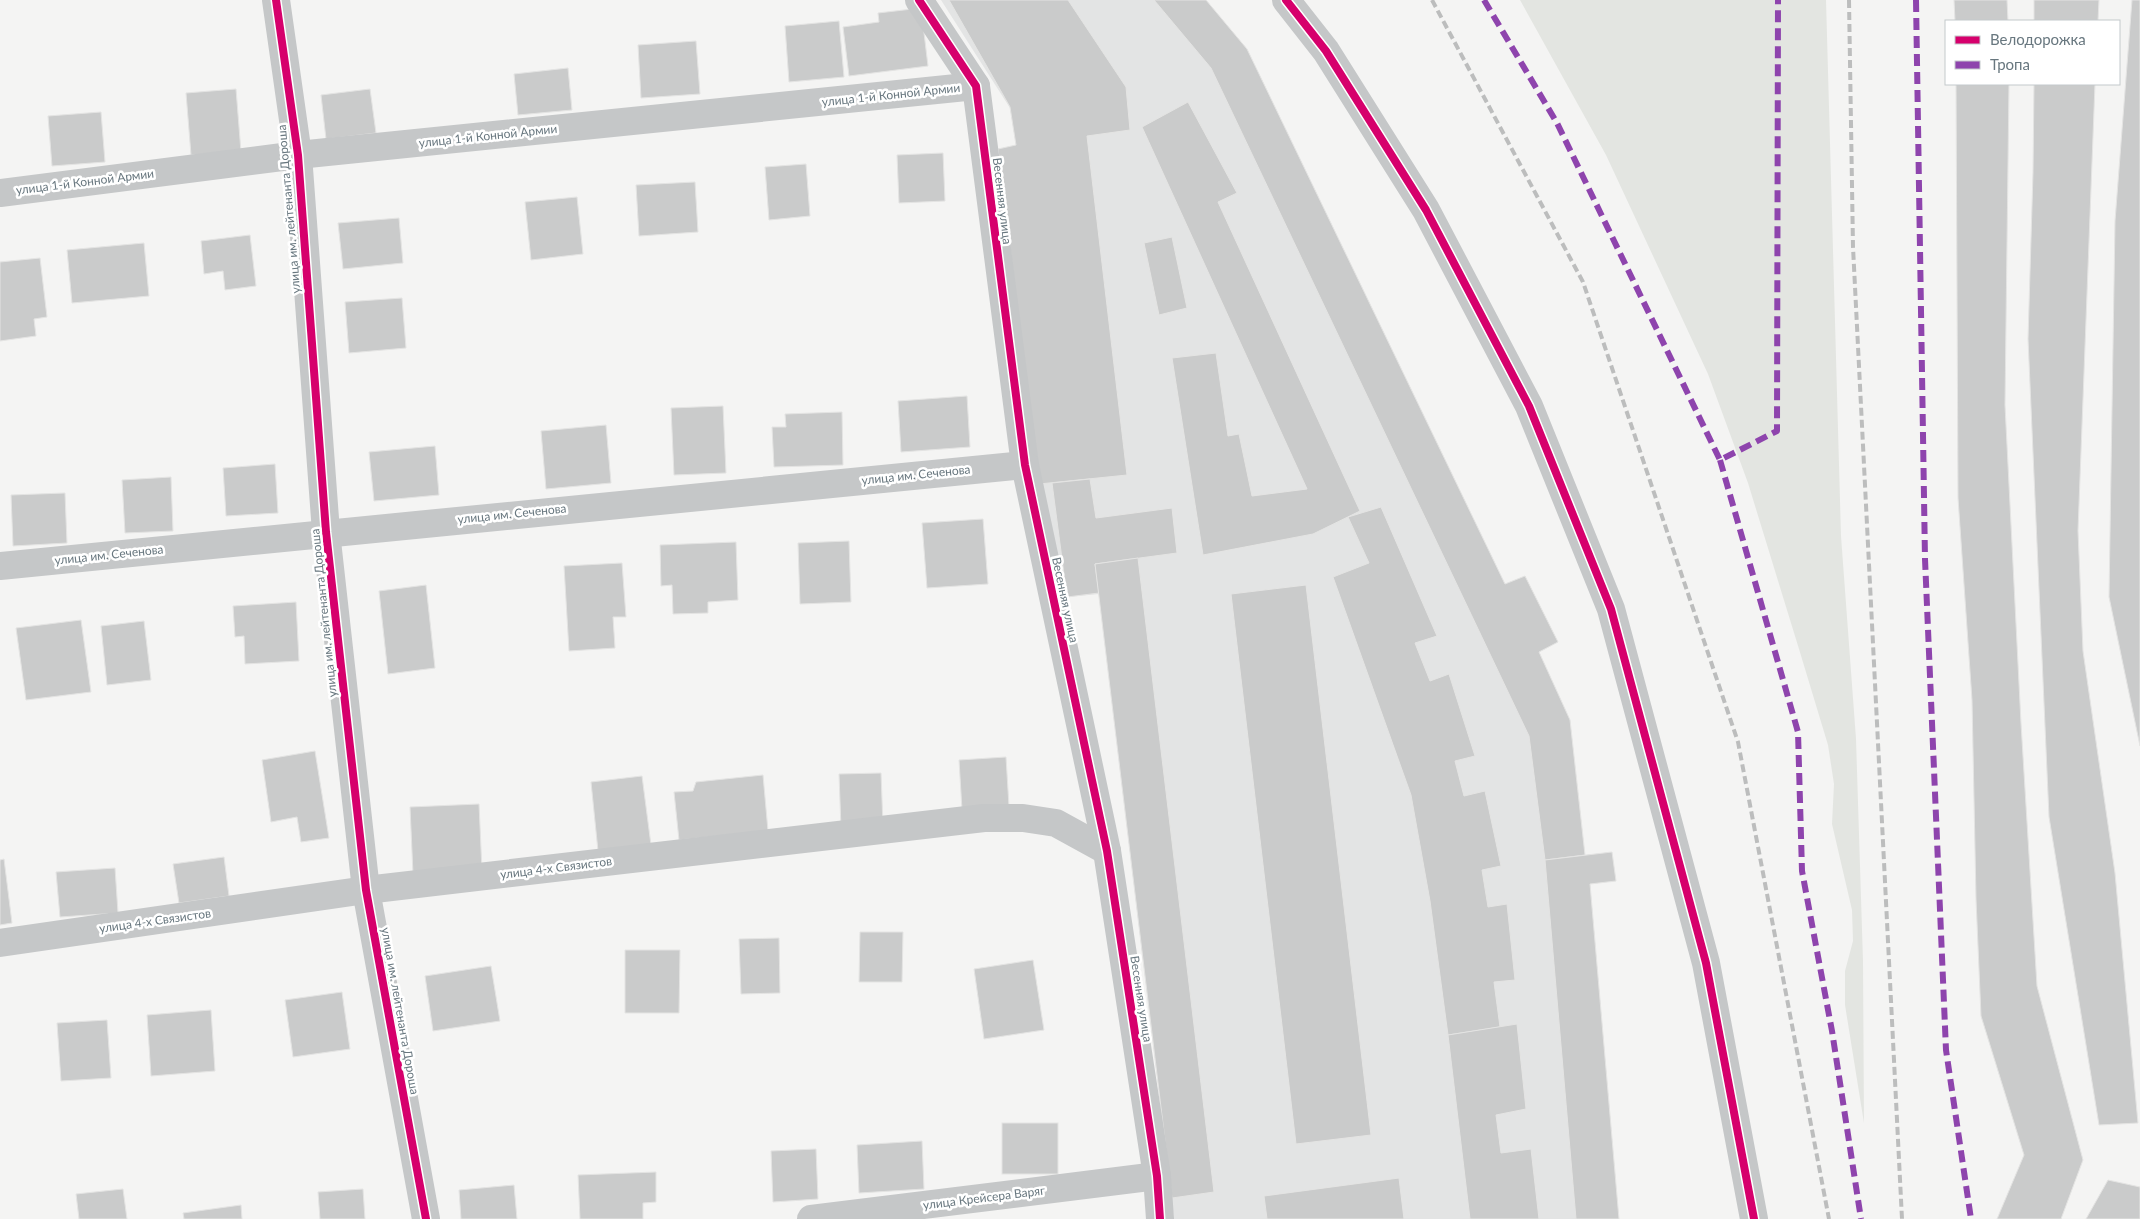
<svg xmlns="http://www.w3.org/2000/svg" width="2140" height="1219" font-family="Lato,sans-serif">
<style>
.built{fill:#e3e4e4}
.green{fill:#e3e5e1}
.building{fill:#cacbcb;stroke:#e4e4e3}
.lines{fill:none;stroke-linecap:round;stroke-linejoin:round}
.minor{stroke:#c5c7c8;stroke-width:28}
.rail{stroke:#bcbdbd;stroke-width:4;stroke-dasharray:8 4;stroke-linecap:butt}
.quiet{stroke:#8e44ad;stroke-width:6;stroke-dasharray:12 6;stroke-linecap:butt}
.cycleway-casing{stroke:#fff;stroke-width:11}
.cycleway{stroke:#d6006c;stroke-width:8}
.labels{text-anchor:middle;stroke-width:5;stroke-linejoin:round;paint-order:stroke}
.street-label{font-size:12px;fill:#68777f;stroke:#fff}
</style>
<rect width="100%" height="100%" fill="#f4f4f3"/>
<!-- built -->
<path class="built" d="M941,0H1206L1247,49L1505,584L1525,576L1558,642L1539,652L1570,720L1585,855L1612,852L1616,881L1590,884L1619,1219H1174L1099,594L1067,597L1039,484L998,149L1016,145L1010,108Z"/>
<!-- green -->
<path class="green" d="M1520,0H1826L1841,536L1856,739L1863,961L1864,1123L1845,1005V971L1853,941L1852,910L1832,824L1834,784L1828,745L1799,649L1748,483L1708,374L1606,155Z"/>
<!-- building -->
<g class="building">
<path d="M949,0H1068L1126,87L1130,130L1087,136L1127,475L1039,484L998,149L1016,145L1010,107Z"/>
<path d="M1154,0H1206L1247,49L1505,584L1525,576L1558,642L1539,652L1570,720L1585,855L1545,860L1529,736L1211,68Z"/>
<path d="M1954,0H2007L2008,21H1955Z"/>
<path d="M2034,0H2099L2098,21H2034Z"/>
<path d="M2132,0H2140V746L2109,597L2115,221Z"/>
<path d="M921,8L928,66L849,76L843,27L879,22L878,13Z"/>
<path d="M839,21L844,77L789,82L785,26Z"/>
<path d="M696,41L700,94L641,98L638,45Z"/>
<path d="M568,68L572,110L518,115L514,74Z"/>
<path d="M1956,84H2009L2005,405L2021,723L2037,986L2083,1160L2061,1219H1997L2024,1155L1981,1016L1976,899L1972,700L1958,498Z"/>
<path d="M2034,84H2095L2078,531L2083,651L2115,873L2138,1123L2099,1125L2049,817L2028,339L2033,172Z"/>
<path d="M236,89L241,152L191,155L186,93Z"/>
<path d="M370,89L376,133L326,139L321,95Z"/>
<path d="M1188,102L1237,193L1218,202L1360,511L1313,534L1203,555L1172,358L1216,353L1228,436L1239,434L1252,496L1307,489L1142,127Z"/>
<path d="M101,112L105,162L52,166L48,116Z"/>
<path d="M943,153L945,201L899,203L897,155Z"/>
<path d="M806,164L810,216L769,220L765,167Z"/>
<path d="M695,182L698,232L639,236L636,185Z"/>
<path d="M577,197L583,254L531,260L525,202Z"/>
<path d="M399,218L403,263L343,269L338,223Z"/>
<path d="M250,235L256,286L225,290L223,271L204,274L201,241Z"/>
<path d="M1172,237L1187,308L1159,315L1144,243Z"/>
<path d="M144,243L149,296L72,303L67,250Z"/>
<path d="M40,258L47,317L34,319L36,336L0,341V262Z"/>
<path d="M402,298L406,348L349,353L345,302Z"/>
<path d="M967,396L970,447L901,452L898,401Z"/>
<path d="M723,406L726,473L674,475L671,408Z"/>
<path d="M842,412L843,465L774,467L772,427H786L785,414Z"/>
<path d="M606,425L611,483L546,489L541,431Z"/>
<path d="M435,446L439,495L374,501L369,452Z"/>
<path d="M275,464L278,513L226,516L223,468Z"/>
<path d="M171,477L173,531L125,533L122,480Z"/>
<path d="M1090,479L1096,518L1172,508L1177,553L1095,564L1099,593L1067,597L1052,483Z"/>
<path d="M65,493L67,543L13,546L11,495Z"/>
<path d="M1381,507L1437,636L1415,643L1430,681L1449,674L1475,756L1455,761L1464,796L1485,791L1501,866L1482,870L1488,907L1507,904L1515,980L1494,982L1500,1027L1448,1035L1430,901L1411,795L1333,577L1369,563L1348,517Z"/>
<path d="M983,519L988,584L927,588L922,523Z"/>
<path d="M849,541L851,602L800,604L798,543Z"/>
<path d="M736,542L738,600L708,602V613L673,614L672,585L661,586L660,545Z"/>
<path d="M1138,558L1214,1192L1172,1198L1095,564Z"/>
<path d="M622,563L626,617H613L615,648L569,651L564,566Z"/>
<path d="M426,585L435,668L388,674L379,591Z"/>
<path d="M1306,585L1371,1135L1296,1144L1231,594Z"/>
<path d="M296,602L299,661L245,664L244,636L235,637L233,606Z"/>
<path d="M81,620L91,692L26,700L16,628Z"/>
<path d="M144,621L151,680L107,685L101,626Z"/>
<path d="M315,751L329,838L301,842L297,817L271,822L262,760Z"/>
<path d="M1006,757L1009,806L962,810L959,760Z"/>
<path d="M881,773L883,826L841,828L839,774Z"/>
<path d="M763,775L768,831L679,840L674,792L693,791L696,782Z"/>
<path d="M642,776L651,845L598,851L591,782Z"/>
<path d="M479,804L482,871L413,874L410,807Z"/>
<path d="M1612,852L1616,881L1590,884L1619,1219H1576L1545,860Z"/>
<path d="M224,857L229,896L179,903L173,864Z"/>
<path d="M4,859L12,923L0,925V860Z"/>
<path d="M115,868L118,913L60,917L56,872Z"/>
<path d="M860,932H903L902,982H859Z"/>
<path d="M779,938L780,993L741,994L739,939Z"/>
<path d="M625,950H680L679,1013H625Z"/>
<path d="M1033,960L1044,1030L984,1039L974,969Z"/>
<path d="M491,966L500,1021L433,1031L425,976Z"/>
<path d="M342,992L350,1049L293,1057L285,1000Z"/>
<path d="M211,1010L215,1071L151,1076L147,1015Z"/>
<path d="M107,1020L111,1078L61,1081L57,1023Z"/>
<path d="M1517,1024L1526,1109L1496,1115L1501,1153L1531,1149L1539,1219H1470L1448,1035Z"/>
<rect x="1002" y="1123" width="56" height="51"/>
<path d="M922,1141L924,1189L859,1193L857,1145Z"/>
<path d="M816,1149L818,1199L773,1202L771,1151Z"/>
<path d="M656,1172V1202L643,1203V1219H580L578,1175Z"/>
<path d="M1399,1178L1404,1219H1267L1264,1196Z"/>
<path d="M2108,1180L2140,1187V1219H2086Z"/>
<path d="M514,1185L517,1219H461L459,1190Z"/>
<path d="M123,1189L127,1219H79L76,1194Z"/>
<path d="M363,1189L365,1219H320L318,1192Z"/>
<path d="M241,1205L242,1219H184L183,1213Z"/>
</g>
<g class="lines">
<!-- minor -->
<g class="minor">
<path d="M276,0L298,155L326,532L366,890L426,1219"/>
<path d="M919,0L976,86L1025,465L1107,851L1157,1176L1160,1219"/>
<path d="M1286,0L1326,51L1426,210L1529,406L1611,609L1706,963L1754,1219"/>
<path d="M0,193L298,155L976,86"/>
<path d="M0,566L1025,465"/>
<path d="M0,943L366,890L984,818H1023L1056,823L1107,851"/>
<path d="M811,1219L1157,1176"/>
</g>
<!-- rail -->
<g class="rail">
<path d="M1432,0L1583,282L1738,742L1829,1219"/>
<path d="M1849,0L1853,247L1902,1219"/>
</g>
<!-- quiet -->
<g class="quiet">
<path d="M1484,0L1557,123L1720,460L1777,431L1778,0"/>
<path d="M1916,0L1925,559L1946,1050L1971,1219"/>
<path d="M1720,460L1798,732L1802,871L1832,1031L1861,1219"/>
</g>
<defs>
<g id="cycleway">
<path d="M276,0L298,155L326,532L366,890L426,1219"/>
<path d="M919,0L976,86L1025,465L1107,851L1157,1176L1160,1219"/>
<path d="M1286,0L1326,51L1426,210L1529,406L1611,609L1706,963L1754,1219"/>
</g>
</defs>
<!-- cycleway casing -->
<use href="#cycleway" class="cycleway-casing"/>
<!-- cycleway -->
<use href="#cycleway" class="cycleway"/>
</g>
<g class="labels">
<!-- street labels -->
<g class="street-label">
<text transform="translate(891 95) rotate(-6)" y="4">улица 1-й Конной Армии</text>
<text transform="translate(488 136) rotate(-6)" y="4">улица 1-й Конной Армии</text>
<text transform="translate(85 182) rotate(-7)" y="4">улица 1-й Конной Армии</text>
<text transform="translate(1002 201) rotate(83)" y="4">Весенняя улица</text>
<text transform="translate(289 209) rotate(-95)" y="4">улица им. лейтенанта Дороша</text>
<text transform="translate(916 475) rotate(-6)" y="4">улица им. Сеченова</text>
<text transform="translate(512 514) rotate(-6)" y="4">улица им. Сеченова</text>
<text transform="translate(109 555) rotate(-6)" y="4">улица им. Сеченова</text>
<text transform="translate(1065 600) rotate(78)" y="4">Весенняя улица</text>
<text transform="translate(324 613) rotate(-96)" y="4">улица им. лейтенанта Дороша</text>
<text transform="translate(556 868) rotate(-7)" y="4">улица 4-х Связистов</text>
<text transform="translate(155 921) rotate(-8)" y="4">улица 4-х Связистов</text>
<text transform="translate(1141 999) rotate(81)" y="4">Весенняя улица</text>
<text transform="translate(400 1011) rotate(80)" y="4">улица им. лейтенанта Дороша</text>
<text transform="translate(984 1198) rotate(-7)" y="4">улица Крейсера Варяг</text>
</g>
</g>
<!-- legend -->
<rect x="1945" y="20" width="175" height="65" fill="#ffffff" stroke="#c3c9cc"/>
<rect x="1955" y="36" width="25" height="8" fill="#d6006c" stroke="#c3c9cc"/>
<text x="1990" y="45" font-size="15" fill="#68777f">Велодорожка</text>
<rect x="1955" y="61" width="25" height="8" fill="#8e44ad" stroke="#c3c9cc"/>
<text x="1990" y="70" font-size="15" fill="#68777f">Тропа</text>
</svg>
